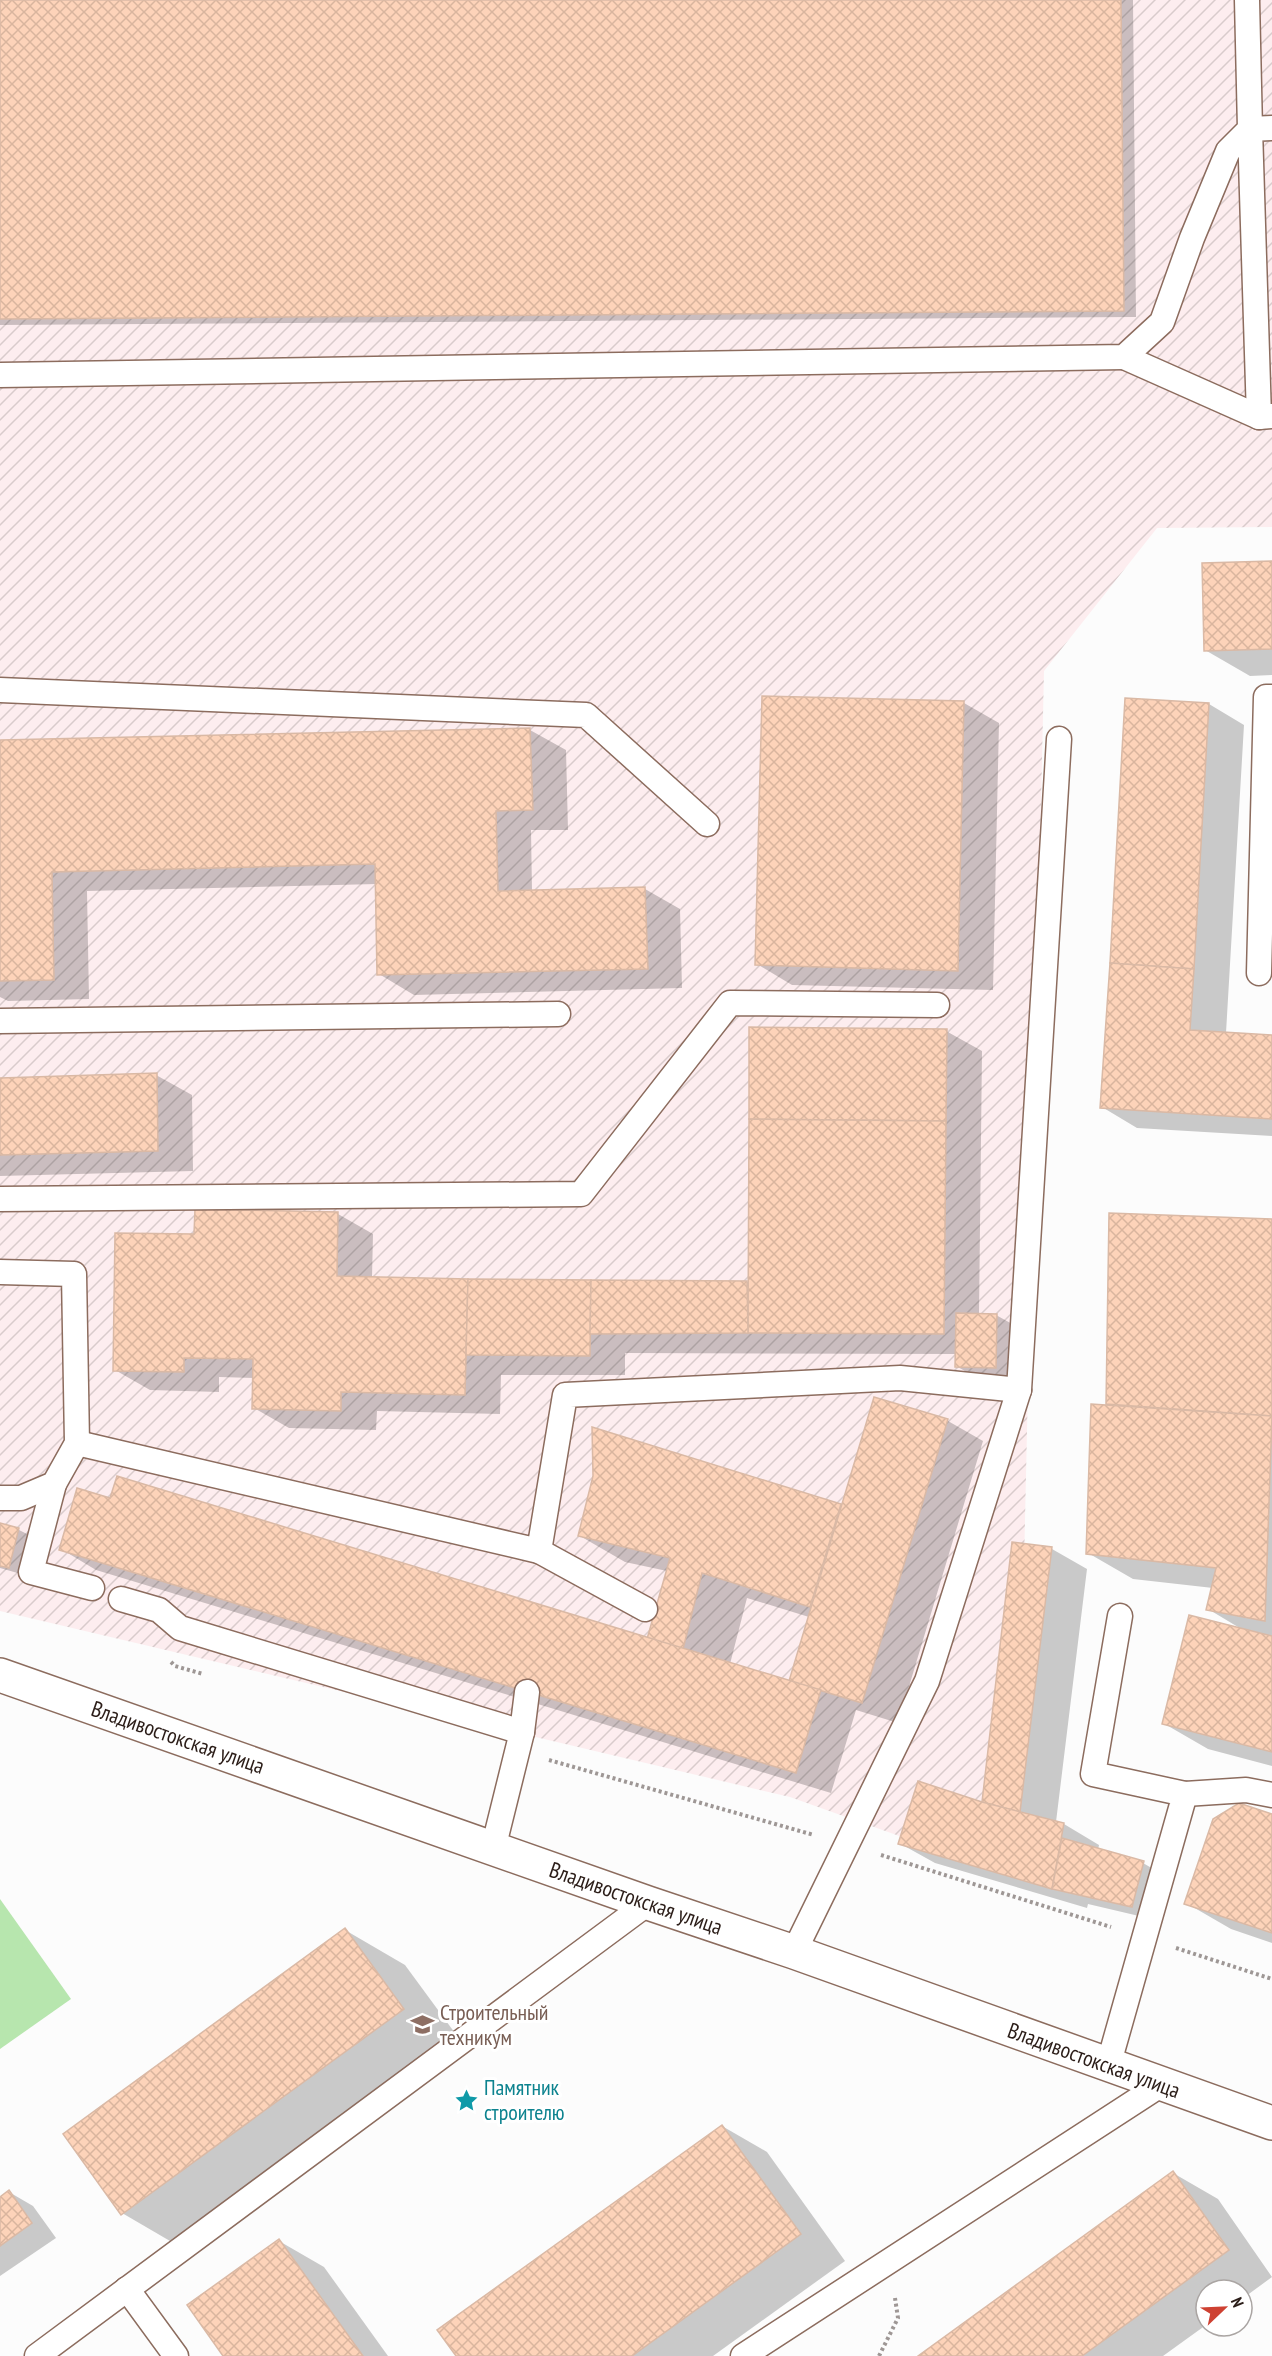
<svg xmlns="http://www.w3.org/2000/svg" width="1272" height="2356" font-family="'PT Sans Narrow',sans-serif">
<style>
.industrial{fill:url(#industrial-furrows)}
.grass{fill:#b7e6ae}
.shadow{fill:#0003;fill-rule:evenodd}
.building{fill:url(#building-cross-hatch);stroke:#dab9a5;stroke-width:1.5}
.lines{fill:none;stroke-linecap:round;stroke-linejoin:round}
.lane-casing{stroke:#8c6c5e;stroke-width:27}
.secondary-casing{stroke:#8c6c5e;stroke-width:36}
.path{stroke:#9e9795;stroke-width:4;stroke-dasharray:3 3;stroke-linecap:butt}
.lane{stroke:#fff;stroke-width:24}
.secondary{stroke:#fff;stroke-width:33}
.labels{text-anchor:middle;stroke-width:6;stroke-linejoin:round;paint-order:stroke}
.street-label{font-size:22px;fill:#2b1d18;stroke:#fff}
.education-label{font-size:22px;fill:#785e54;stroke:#fff;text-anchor:start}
.culture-label{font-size:22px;fill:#0d838f;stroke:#fff;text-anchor:start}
</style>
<defs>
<pattern id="industrial-furrows" width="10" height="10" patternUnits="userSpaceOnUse" patternTransform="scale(1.5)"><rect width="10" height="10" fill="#fdedef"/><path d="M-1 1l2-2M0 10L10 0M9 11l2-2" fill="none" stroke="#d9cbcc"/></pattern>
<pattern id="building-cross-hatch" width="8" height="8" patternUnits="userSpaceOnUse" patternTransform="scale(1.5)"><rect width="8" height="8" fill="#fdd3b9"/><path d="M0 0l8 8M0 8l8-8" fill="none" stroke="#d9b59e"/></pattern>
</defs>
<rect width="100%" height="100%" fill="#fcfcfc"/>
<!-- industrial -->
<path class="industrial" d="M0,0H1272V527L1157,528L1044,671L1017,1878L790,1797L0,1611Z"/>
<!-- grass -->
<path class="grass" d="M0,1899L71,1999L0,2049Z"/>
<!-- shadow -->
<g class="shadow">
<path d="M0,0H1133L1136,317L0,325Z"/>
<path d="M1272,562V675L1250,676L1205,650Z"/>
<path d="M964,703L999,723L993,990L792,985L757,964Z"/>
<path d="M1209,704L1244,725L1226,1033L1272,1036V1136L1137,1128L1102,1107Z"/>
<path d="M530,730L566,750L568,830H531L532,891L645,889L680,909L682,988L414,995L379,974L377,884L87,891L89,999L8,1001L0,997V741Z"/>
<path d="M946,1031L982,1051L979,1315H996L1021,1329L1020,1381L981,1380L956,1366L957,1354L625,1353V1375H501L500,1414L377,1411L376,1430L289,1428L254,1408V1378L219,1377V1392L150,1390L115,1370L196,1235L338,1214L373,1234L372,1278L749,1282Z"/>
<path d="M156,1075L192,1095L193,1171L0,1176V1079Z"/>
<path d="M1111,1215L1272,1220V1766L1208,1749L1163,1723L1243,1630L1208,1609L1213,1588L1133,1579L1088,1553L1107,1406Z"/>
<path d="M875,1399L948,1421L983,1441L898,1723L856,1710L831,1793L96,1570L61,1549L649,1639L667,1571L625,1562L580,1536L595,1477L594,1429L843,1507ZM747,1598L809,1617L790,1682L730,1664Z"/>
<path d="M0,1525L19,1530L31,1536L21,1574L0,1568Z"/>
<path d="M1052,1549L1087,1569L1056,1822L1064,1824L1099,1845L1098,1850L1143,1863L1167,1877L1156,1920L1088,1904L1087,1908L935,1863L899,1843L983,1804Z"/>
<path d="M1272,1815V1943L1231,1929L1186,1903Z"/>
<path d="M345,1930L405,1965L463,2044L182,2248L122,2213Z"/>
<path d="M722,2126L767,2152L845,2261L713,2356H458Z"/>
<path d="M1173,2173L1218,2199L1272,2277L1242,2299V2290H1206V2325L1163,2356H920Z"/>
<path d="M9,2192L33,2206L56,2238L0,2276V2198Z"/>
<path d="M279,2241L324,2267L388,2356H225Z"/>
</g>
<!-- building -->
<g class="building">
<path d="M0,0H1121L1124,311L0,319Z"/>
<path d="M1272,561V649L1204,651L1202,563Z"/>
<path d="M762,696L964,701L958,971L755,965Z"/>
<path d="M1125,698L1209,703L1194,969L1110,963Z"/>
<path d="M530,728L533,810L496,811L498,891L645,887L648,969L377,975L375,864L52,872L54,980L0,981V740Z"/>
<path d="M1110,963L1194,969L1190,1030L1272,1035V1119L1100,1108Z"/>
<path d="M749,1027L947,1029L946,1121L749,1119Z"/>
<path d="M157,1073L158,1151L0,1155V1078Z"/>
<path d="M749,1119L946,1121L944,1334L748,1333Z"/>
<path d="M195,1209L338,1212L337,1276L468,1279L465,1395L341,1392V1411L252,1409L253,1359L184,1358V1372L113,1371L115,1233L194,1234Z"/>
<path d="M1109,1213L1272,1219V1416L1106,1404Z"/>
<path d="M468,1279L591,1280L590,1356L466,1355Z"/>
<path d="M591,1280L747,1281L748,1333L590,1334Z"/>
<path d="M956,1313L997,1314L996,1368L955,1367Z"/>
<path d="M874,1397L948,1419L862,1703L789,1681Z"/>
<path d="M1091,1404L1272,1416L1265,1621L1206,1610L1216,1568L1086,1554Z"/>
<path d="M592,1427L841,1504L810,1607L702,1573L683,1649L647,1639L670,1558L578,1536L593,1476Z"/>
<path d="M117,1476L821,1690L796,1773L59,1550L77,1488L110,1498Z"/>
<path d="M0,1523L19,1528L9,1568L0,1566Z"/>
<path d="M1012,1542L1052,1547L1020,1812L982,1802Z"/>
<path d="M1189,1615L1272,1636V1752L1162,1724Z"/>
<path d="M918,1781L982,1802L1064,1823L1052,1889L898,1844Z"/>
<path d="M1239,1803L1272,1814V1933L1184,1904L1213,1819Z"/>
<path d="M1062,1838L1144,1861L1132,1907L1052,1889Z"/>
<path d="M345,1928L404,2009L121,2215L63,2134Z"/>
<path d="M722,2125L801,2234L632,2356H456L437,2330Z"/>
<path d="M1173,2171L1229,2250L1082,2356H918Z"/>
<path d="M9,2190L32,2223L0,2246V2197Z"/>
<path d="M279,2239L363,2356H223L187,2305Z"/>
</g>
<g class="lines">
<defs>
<g id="lane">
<path d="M1272,128L1250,129L1259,417L1272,416"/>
<path d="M1124,357L1259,417"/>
<path d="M0,375L1124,357L1162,322L1192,238L1228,151L1250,129L1247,0"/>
<path d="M0,690L586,715L707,824"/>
<path d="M1259,973L1266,697H1272"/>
<path d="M0,1021L558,1014"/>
<path d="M0,1199L581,1194L730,1003L937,1005"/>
<path d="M0,1272L74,1274L77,1443L54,1484L21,1498H0"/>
<path d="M77,1443L539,1551L565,1395L900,1378L1019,1390"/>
<path d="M54,1484L31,1572L92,1588"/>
<path d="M539,1551L645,1609"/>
<path d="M121,1599L159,1610L180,1628L522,1732"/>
<path d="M1185,1794L1246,1790L1272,1795"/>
<path d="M493,1849L522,1732L527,1692"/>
<path d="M794,1952L927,1681L1019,1390L1059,739"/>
<path d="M1108,2066L1185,1794L1093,1774L1120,1616"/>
<path d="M127,2289L176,2356"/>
<path d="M37,2356L648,1903"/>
<path d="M743,2356L1162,2084"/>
</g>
<path id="secondary" d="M0,1675L648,1903L794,1952L1272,2123"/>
</defs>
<!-- lane casing -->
<use href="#lane" class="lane-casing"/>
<!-- secondary casing -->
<use href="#secondary" class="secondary-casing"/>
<!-- path -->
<g class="path">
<path d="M171,1662L175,1666L203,1674"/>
<path d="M549,1760L814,1835"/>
<path d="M881,1855L1111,1927"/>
<path d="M1176,1948L1272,1979"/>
<path d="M879,2356L898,2318L895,2298"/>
</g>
<!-- lane -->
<use href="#lane" class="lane"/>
<!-- secondary -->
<use href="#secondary" class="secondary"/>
</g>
<!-- icons -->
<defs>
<symbol id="university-bare" viewBox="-9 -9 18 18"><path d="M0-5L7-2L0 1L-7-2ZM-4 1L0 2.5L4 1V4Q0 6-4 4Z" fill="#8d6e63" stroke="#fff" stroke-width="2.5" paint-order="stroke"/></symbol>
<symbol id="sight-bare" viewBox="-9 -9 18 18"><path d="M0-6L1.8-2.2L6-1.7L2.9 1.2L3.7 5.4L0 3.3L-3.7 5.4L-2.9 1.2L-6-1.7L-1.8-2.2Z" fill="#0f9aa8" stroke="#fff" stroke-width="2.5" paint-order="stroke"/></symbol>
</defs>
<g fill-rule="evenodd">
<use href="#university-bare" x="406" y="2008" width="33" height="33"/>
<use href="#sight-bare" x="450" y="2084" width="33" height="33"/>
</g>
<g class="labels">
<!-- street labels -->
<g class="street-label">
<text transform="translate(178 1737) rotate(19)" y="8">Владивостокская улица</text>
<text transform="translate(636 1898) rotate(19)" y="8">Владивостокская улица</text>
<text transform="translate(1094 2060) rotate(20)" y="8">Владивостокская улица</text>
</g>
<!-- education labels -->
<g class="education-label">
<text x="440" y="2020">Строительный<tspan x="440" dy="25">техникум</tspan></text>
</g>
<!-- culture labels -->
<g class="culture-label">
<text x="484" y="2095">Памятник<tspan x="484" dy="25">строителю</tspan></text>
</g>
</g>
<!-- north arrow -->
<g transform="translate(1224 2308) rotate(67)"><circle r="28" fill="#ffffff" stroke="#aaa5a3" stroke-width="1.5"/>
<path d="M0-4.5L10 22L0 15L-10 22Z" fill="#ce4132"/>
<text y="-9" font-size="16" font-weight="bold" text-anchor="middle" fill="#2b1d18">N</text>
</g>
</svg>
